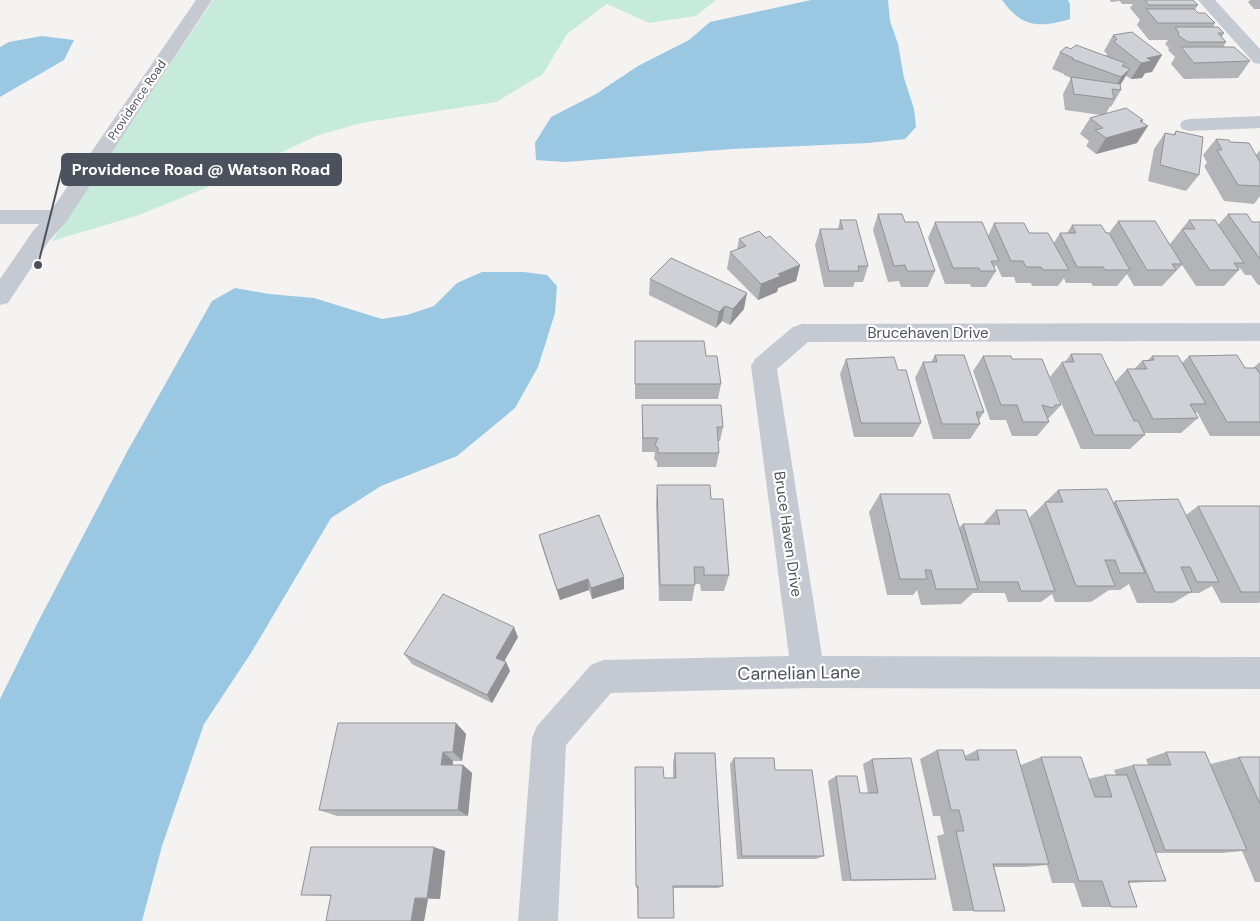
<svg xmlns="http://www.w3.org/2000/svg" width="1260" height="921" font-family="'DM Sans',sans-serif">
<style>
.green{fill:#c7ebdb}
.water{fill:#9ac7e2}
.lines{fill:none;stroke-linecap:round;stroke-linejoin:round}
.minor{fill:#c5cad2;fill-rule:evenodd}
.tertiary{fill:#c5cad2;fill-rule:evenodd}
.wall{fill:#b3b4b8}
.shaded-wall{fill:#929296}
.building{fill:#d0d1d6;stroke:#929296}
.labels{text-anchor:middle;stroke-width:4.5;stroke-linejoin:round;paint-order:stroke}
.far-street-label{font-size:12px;fill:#4c525d;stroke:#fff}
.street-label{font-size:15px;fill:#4c525d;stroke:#fff}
.near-street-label{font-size:18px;fill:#4c525d;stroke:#fff}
.leader{fill:none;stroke:#4c525d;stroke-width:2}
.callout-dot{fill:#4c525d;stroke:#fff;stroke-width:2}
.callout{fill:#4c525d;stroke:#4c525d;stroke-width:2}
.callout-label{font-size:16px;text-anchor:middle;font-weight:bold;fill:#fff}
</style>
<rect width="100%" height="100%" fill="#f4f3f2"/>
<!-- green -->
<path class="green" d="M213,0H716L696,16L649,23L607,4L567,34L543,74L496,102L361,123L316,136L213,185L139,215L52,241Z"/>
<!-- water -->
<g class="water">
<path d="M811,0H888L890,21L898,44L904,78L914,109L916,127L905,139L868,143L732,149L565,162L536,160L535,143L551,117L596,94L638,66L689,40L710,22Z"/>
<path d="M1002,0H1068L1070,4V19C1039,28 1022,28 1002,0Z"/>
<path d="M42,36L74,40L64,60L0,97V47L9,42Z"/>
<path d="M482,272H524L547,275L557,286L555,313L538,367L515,408L457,456L381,486L331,518L251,653L204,724L162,846L142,921H0V699L37,624L127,452L212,301L235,288L269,294L314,298L382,319L407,315L434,306L457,283Z"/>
</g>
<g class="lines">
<!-- minor -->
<g class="minor">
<path d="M1198,0H1215L1260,49V64L1254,63Z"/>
<path d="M1260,116V128L1189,131L1182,129L1180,125L1182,121L1189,119Z"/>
<path d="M0,210H58L66,212L69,217L66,222L58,224H0Z"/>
<path d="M1260,323V341L808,342L777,369L822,656L1260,657V689L808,688L611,693L566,745L558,921H518L532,738L537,726L591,665L603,660L789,656L751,366L755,359L793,327L802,324Z"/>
</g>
<!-- tertiary -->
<path class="tertiary" d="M196,0H212L66,222L49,241L8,303L0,305V279L33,231L50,212Z"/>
</g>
<!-- wall -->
<g class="wall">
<path d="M1110,0H1193L1198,5L1195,10L1198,13L1215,23L1213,27L1224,33L1222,37L1226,42L1223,47L1250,61L1238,78L1184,79L1171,64L1175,57L1168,50L1169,48L1165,44L1168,40H1149L1137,25L1140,20L1130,8L1133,4H1122L1120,1L1111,2Z"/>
<path d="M1250,0H1260V9H1254L1248,2Z"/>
<path d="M1132,32L1152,72L1145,73L1142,78L1131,79L1126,76L1120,86L1121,90L1111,107L1110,106L1106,114L1143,120L1142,122L1137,143L1096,154L1086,146L1089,141L1080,134L1090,118L1101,115L1065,110L1063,94L1071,78L1064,75V74L1052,69L1060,52L1071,49L1106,56L1107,54L1104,51L1113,35Z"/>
<path d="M1176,131L1199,175L1186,191L1148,181L1154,149L1165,133L1173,135Z"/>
<path d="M1216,139L1230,142L1256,155L1260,150V196L1254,204L1224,201L1204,166L1207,163L1203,155Z"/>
<path d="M878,214L905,222L935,271L928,287H901L899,281L888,282L873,230Z"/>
<path d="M1228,214L1252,222H1260V285H1258L1251,275H1245L1240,268L1238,269L1239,270L1224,286H1196L1182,265L1162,286H1134L1127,274L1117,286H1093L1091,283H1066L1064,278L1058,286H1032L1031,283H1016L1014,277H1002L996,265L994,268L996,271L986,287H971L970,284H945L928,238L935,222L988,236L994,223L1029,233L1054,243L1060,233H1067L1072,225L1109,233L1118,221L1170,244L1189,220L1218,225Z"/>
<path d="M840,220L868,266L863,282H855L853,287H824L815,245L820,229H838Z"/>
<path d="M766,238L800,265L796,281L778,288L777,292L758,300L727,269L730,252L737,249L739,239Z"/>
<path d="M650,279L744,309L730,325L722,321L716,328L649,295Z"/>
<path d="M635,341L706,356L721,384L718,399H635Z"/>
<path d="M1071,354L1115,382L1127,369H1134L1142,361L1148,360L1152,356L1182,363L1189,356L1245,368H1253L1260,362V436H1210L1197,412L1195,414L1198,418L1181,433H1144L1145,435L1130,449H1081L1050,377L1062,362H1065Z"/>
<path d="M935,355L984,412L979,420L980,424L970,439H933L915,378L923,362H931Z"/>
<path d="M983,356L1012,359L1061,405L1048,419L1049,422L1037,436H1012L1006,420H990L973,371Z"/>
<path d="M846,359L921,423L913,437H854L840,374Z"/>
<path d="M642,405L723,427L720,441H718L719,453L716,467H657V462L654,459L655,452H642Z"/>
<path d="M657,485L711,499L729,575L724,591H701L700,584H695L692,601H659L656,504Z"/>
<path d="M1058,490L1113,503L1115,501L1186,515L1198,506H1260V602L1258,603H1221L1212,586L1199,593H1190L1173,603H1137L1129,584L1120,590H1109L1091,602H1055L1052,594L1041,602H1008L1005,593H973L961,604L921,605L917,590L913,595H887L869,512L880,494L959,528L963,524H985L984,523L996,510L1029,518Z"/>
<path d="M539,535L624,589L592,599L589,590L560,600L542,547Z"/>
<path d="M518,637L504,661L506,662L510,671L492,703L412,664L404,654Z"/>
<path d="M456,723L466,734L462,761H453V765H463L472,773L468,816H337L319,810Z"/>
<path d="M937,750L965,756L977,750L1021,765L1041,757L1088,779L1105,775H1116L1114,770L1133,765H1148L1146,759L1166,752L1210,764L1239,757H1260V882H1255L1242,851L1222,853H1155L1166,881L1129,883L1137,907H1082L1074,883H1052L1047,865L1025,867H994L1005,911H953L937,836L944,834L940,816H933L920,759Z"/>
<path d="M675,753L723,886L718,888H673L638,918L637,888H636L635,775L664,778H673V762Z"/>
<path d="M734,758L775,770L824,856L816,859H737L730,764Z"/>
<path d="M872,759L936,879L923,880L842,881L828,781L836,776L860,793H868L863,764Z"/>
<path d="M445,851L440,899H428L424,921H326L331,896L301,895Z"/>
</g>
<!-- shaded-wall -->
<g class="shaded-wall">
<path d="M1162,55L1152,72L1145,73L1142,78L1131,79L1141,63L1147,58Z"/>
<path d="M1130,69L1120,85L1116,89H1114L1121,77Z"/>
<path d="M1143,120L1138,129L1148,126L1137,143L1096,154L1106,138L1140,121Z"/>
<path d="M800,265L796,281L778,288L777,292L758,300L761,284L778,274Z"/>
<path d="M747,293L744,309L730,325L733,309Z"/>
<path d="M725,306L722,321L716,328L719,312Z"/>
<path d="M624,577V589L592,599L591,588Z"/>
<path d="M588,579L589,590L560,600L557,590Z"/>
<path d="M514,627L518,637L501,667L496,658Z"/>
<path d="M506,662L510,671L492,703L487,695Z"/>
<path d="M456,723L466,734L462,761L453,752Z"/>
<path d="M443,752L453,761L452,773L441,765Z"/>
<path d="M463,765L472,773L468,816L458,810Z"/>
<path d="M434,847L445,851L440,899L427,898Z"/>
<path d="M415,898L428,899L424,921H411Z"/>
</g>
<!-- building -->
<g class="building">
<path d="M1145,0H1193L1198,5H1149Z"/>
<path d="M1146,9H1194L1198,13H1205L1215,23H1158Z"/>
<path d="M1175,27H1218L1224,33H1218L1226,42H1188L1179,36L1178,34L1179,33Z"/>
<path d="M1132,32L1162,55L1147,58L1152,61L1141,63L1114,42L1117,39L1113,35Z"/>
<path d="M1076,45L1125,63L1122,66L1130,69L1121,77L1072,59L1073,58L1060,52L1066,47L1071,49Z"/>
<path d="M1181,47H1234L1250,61L1194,63Z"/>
<path d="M1071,77L1120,84L1121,90L1112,89L1114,99L1074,94Z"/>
<path d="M1126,108L1143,120L1140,121L1148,126L1106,138L1095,130L1103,128L1090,118Z"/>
<path d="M1176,131L1203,137L1199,175L1160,165L1165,133L1175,135Z"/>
<path d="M1216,139L1229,140L1230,142L1249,143L1260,162V186L1238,185L1217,150H1222Z"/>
<path d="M878,214H902L905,222H918L935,271H907L905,265L894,266Z"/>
<path d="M1228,214H1247L1252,222H1260V259Z"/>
<path d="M840,220H856L868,266H858L859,271H829L820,229H843Z"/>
<path d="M1189,220H1215L1244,263H1234L1239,270H1210L1182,229H1195Z"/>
<path d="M1118,221H1155L1182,264H1172L1176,270H1147Z"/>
<path d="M935,222H982L999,261H991L996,271H980L979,268H953Z"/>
<path d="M994,223H1024L1029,233H1048L1069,270H1043L1041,267H1026L1023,261H1011Z"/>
<path d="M1072,225H1101L1106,233H1109L1130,270H1105L1103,267H1077L1060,233H1076Z"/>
<path d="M759,231L766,238L770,236L800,265L778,274L781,276L761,284L730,252L746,246L739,239Z"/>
<path d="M671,258L747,293L733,309L725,306L719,312L650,279Z"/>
<path d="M635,341H704L706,356H717L721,384H635Z"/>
<path d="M1071,354H1101L1134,421H1138L1145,435H1094L1062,362H1074Z"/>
<path d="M935,355H964L984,412H976L980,424H942L923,362H937Z"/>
<path d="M1237,355L1245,368H1256L1260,374V422H1227L1189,356Z"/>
<path d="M983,356H1011L1012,359H1042L1061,405H1055L1053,408L1042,405L1049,422H1023L1017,405H1001Z"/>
<path d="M1152,356H1178L1206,404H1190L1198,418L1153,419L1127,369H1147L1142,361L1154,360Z"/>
<path d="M894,357L898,370H906L921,423H861L846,359Z"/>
<path d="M642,405H721L723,427H717L719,453H658V448L655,445L658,438H643Z"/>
<path d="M657,485H710L711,499H723L729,575H704V567H694L695,585H660Z"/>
<path d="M1107,489L1145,573H1120L1115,560H1105L1115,586H1076L1045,502H1063L1058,490Z"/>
<path d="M880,494H949L978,589H936L931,570H925L927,579H900Z"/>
<path d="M1178,499L1219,582H1197L1190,567H1181L1192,592H1155L1115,501Z"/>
<path d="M1198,506H1260V592H1241Z"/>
<path d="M996,510H1026L1055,591H1021L1018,582H980L963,524H1000Z"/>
<path d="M599,515L624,577L591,588L588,579L557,590L539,535Z"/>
<path d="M443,594L514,627L496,658L506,662L487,695L404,654Z"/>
<path d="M338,723H456L453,752H443L441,765H463L458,810H319Z"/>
<path d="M937,750H963L966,760H979L977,750H1016L1049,864H993L1005,911H974L956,831H964L959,810H951Z"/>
<path d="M1166,752H1205L1247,850H1165L1133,765H1171Z"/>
<path d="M675,753H715L723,886H673L674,918H638V886H636L635,767H663L664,778H676Z"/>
<path d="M1041,757H1081L1095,797H1112L1105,775H1127L1166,881H1128L1137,907H1111L1102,881H1079Z"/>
<path d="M1239,757H1260V804Z"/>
<path d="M734,758H774L775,770H812L824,856H742Z"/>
<path d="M911,758L936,879L851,880L836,776H857L860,793H878L872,759Z"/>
<path d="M311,847H434L427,898H415L411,921H326L331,895H301Z"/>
</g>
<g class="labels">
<!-- far-street labels -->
<g class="far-street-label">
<text transform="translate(137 100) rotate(-56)" y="4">Providence Road</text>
</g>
<!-- street labels -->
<g class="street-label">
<text x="928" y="338">Brucehaven Drive</text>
<text transform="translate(788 534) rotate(82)" y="5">Bruce Haven Drive</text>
</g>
<!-- near-street labels -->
<g class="near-street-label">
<text transform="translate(799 673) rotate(-1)" y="6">Carnelian Lane</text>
</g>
</g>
<!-- callouts -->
<path class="leader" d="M38 265L62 169"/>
<circle class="callout-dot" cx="38" cy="265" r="5"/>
<rect class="callout" x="62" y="154" width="279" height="31" rx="5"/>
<g class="callout-label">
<text x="201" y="175">Providence Road @ Watson Road</text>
</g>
</svg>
